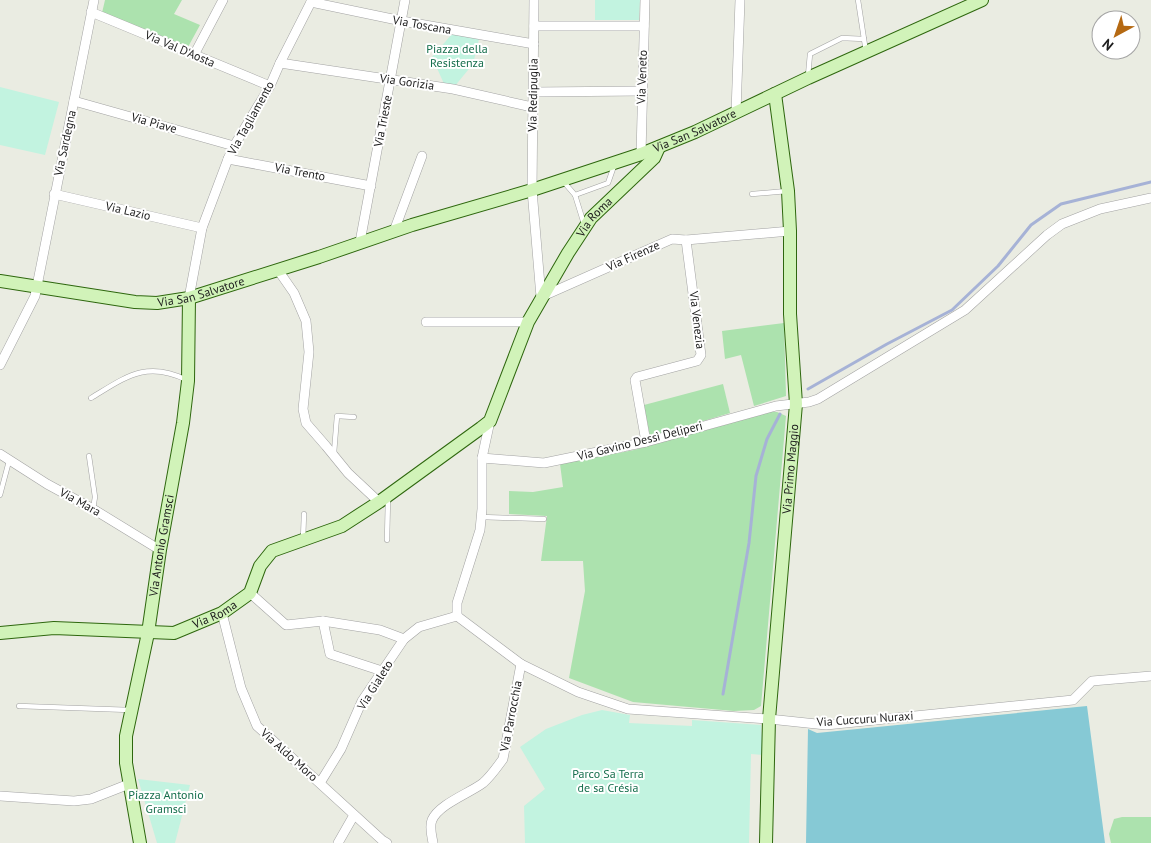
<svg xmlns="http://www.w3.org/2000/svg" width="1151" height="843" font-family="'PT Sans',sans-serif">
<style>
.grass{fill:#ace2ae}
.park{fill:#c2f3e0}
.pitch{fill:#86c9d5}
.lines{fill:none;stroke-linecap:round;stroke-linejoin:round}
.stream{stroke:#a6b2d6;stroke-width:3}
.lane-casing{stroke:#a3a3a3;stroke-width:5.5}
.street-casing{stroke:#a3a3a3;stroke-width:10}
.secondary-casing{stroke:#2e670e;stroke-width:14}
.lane{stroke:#fff;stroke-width:4.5}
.street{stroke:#fff;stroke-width:9}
.secondary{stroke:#d1f3b9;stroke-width:12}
.labels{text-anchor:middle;stroke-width:4;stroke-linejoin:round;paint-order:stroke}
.street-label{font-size:12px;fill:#1c1c1c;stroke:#fff}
.park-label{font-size:12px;fill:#156e4c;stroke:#fff}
</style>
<rect width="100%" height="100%" fill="#eaece2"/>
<!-- grass -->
<g class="grass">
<path d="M105,0H182L174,14L200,25L188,47L102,13Z"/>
<path d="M784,323L786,396L754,406L741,355L725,359L722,331Z"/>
<path d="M723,384L730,413L650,437L644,405Z"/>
<path d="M771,412H777L786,416L761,706L754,710L734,711L633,702L569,678L585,591L583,561H541L547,516L509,514V491L533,492L563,487L560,464L634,450Z"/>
<path d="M1122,817H1151V843H1111L1109,834L1114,819Z"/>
</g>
<!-- park -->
<g class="park">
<path d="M595,0H640L639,20H595Z"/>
<path d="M452,34L479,39L473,64L454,87L445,86L432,57Z"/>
<path d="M0,87L59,102L45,155L0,145Z"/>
<path d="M602,710L630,715L629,723L692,726V720L761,725L763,755L751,754L749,843H525L524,806L545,789L520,747L546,729L582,715Z"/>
<path d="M138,779L190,785L175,843H157Z"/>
</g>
<!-- pitch -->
<path class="pitch" d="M1087,706L1105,843H806L808,729L817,733Z"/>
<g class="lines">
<!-- stream -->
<g class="stream">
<path d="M808,389L887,344L952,310L998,266L1031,225L1061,204L1151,182"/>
<path d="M723,694L749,543L756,476L767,439L780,414"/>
</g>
<defs>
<g id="lane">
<path d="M858,0L866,52"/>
<path d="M808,76L810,54L842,38L864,39"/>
<path d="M563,181L575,195L608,183L614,166"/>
<path d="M752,194L787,191"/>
<path d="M575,195L584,224"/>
<path d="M91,398C126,377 146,360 187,380"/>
<path d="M334,453L337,416L354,417"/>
<path d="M89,456L95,497L93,509"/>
<path d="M0,495L9,461"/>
<path d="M481,517L544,519"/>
<path d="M303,539L304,514"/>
<path d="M387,540L388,499"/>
<path d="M19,706L130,710"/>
</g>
<g id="street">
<path d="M534,0L532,190L541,297L672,239L686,240L790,231"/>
<path d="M311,2L402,21L534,44"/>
<path d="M91,12L270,86"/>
<path d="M534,26H644"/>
<path d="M194,55L223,0"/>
<path d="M280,63L453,89L532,107"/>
<path d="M534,92L642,91"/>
<path d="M74,101L234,146"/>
<path d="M736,112L740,0"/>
<path d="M641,154L645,0"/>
<path d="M228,159L371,186"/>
<path d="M54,194L202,228"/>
<path d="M394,231L422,156"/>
<path d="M360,242L405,0"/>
<path d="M278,270L294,293L306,321L309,352L303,409L306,423L326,446L348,473L379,502"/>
<path d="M189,298L202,228L228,159L234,146L270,86L280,63L312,0"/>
<path d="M426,322H528"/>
<path d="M0,365L35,296L94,0"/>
<path d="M646,442L635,380L637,377L697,361L701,355L686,240"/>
<path d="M0,454L47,484L93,509L160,550"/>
<path d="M482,458L544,463L646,442L776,406L809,402L818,399L965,310L1047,235L1062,224L1100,209L1151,198"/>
<path d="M250,593L286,625L323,621L380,630L404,639"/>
<path d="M222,613L241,688L257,726L382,840L387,843"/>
<path d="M457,616L521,664L578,692L628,709L769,719L826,725L1073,700L1092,681L1151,676"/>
<path d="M457,616V603L480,530L482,509V458L490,421"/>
<path d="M323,621L330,654L382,671"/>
<path d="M320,783L341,749L362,701L404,639L419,627L457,616"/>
<path d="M0,796L74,801L91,799L129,784"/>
<path d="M338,843L354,815"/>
<path d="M433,843C432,836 429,827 432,820C439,804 470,793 483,783C491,776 497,767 503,759L521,664"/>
</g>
<g id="secondary">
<path id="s1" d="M0,281L135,302L157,303L189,298L319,257L412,225L532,190L641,154L695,132L808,78L982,0"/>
<path id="s2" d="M0,633L54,628L174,633L222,613L250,593L260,566L272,551L342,526L379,502L481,428L490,421L528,322L568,253L591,218L654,158L659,147"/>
<path id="s3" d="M140,843L126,763V736L148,633L160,550L183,423L188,381L189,298"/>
<path id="s4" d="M766,843L769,719L796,404L790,314V231L788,191L775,94"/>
</g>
</defs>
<!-- lane casing -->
<use href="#lane" class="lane-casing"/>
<!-- street casing -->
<use href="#street" class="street-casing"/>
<!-- secondary casing -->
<use href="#secondary" class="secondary-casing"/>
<!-- lane -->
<use href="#lane" class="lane"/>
<!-- street -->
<use href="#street" class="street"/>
<!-- secondary -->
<use href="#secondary" class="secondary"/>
</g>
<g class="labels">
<!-- street labels -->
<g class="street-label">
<text transform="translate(422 25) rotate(10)" y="4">Via Toscana</text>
<text transform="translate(180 49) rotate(23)" y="4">Via Val D'Aosta</text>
<text transform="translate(642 77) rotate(-88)" y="4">Via Veneto</text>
<text transform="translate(407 82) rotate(8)" y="4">Via Gorizia</text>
<text transform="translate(533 95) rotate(-89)" y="4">Via Redipuglia</text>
<text transform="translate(251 118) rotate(-61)" y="4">Via Tagliamento</text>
<text transform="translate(383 121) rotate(-79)" y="4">Via Trieste</text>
<text transform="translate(154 123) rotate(16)" y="4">Via Piave</text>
<text dy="4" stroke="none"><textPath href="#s1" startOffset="724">Via San Salvatore</textPath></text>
<text transform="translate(65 143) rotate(-78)" y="4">Via Sardegna</text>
<text transform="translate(300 172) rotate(11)" y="4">Via Trento</text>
<text transform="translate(128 211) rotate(13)" y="4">Via Lazio</text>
<text dy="4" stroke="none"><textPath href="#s2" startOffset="795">Via Roma</textPath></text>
<text transform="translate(633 256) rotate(-24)" y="4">Via Firenze</text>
<text dy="4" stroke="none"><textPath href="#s1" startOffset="204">Via San Salvatore</textPath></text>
<text transform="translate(697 320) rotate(83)" y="4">Via Venezia</text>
<text transform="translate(640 441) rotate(-14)" y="4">Via Gavino Dessì Deliperi</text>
<text dy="4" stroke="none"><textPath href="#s4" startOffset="375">Via Primo Maggio</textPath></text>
<text transform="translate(80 502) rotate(29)" y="4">Via Mara</text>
<text dy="4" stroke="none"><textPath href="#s3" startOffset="302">Via Antonio Gramsci</textPath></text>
<text dy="4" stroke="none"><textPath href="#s2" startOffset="219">Via Roma</textPath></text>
<text transform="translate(375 685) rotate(-58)" y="4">Via Gialeto</text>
<text transform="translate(511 716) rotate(-79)" y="4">Via Parrocchia</text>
<text transform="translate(865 719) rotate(-4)" y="4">Via Cuccuru Nuraxi</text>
<text transform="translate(289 755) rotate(42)" y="4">Via Aldo Moro</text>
</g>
<!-- park labels -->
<g class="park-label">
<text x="457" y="53">Piazza della<tspan x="457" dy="14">Resistenza</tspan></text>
<text x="608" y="778">Parco Sa Terra<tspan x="608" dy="14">de sa Crésia</tspan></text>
<text x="166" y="799">Piazza Antonio<tspan x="166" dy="14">Gramsci</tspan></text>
</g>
</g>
<!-- north arrow -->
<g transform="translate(1116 35) rotate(220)"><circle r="24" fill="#ffffff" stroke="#a4a4a4"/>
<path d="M0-4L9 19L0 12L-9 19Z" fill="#b56912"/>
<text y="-8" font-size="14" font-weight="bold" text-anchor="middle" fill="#1c1c1c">N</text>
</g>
</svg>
